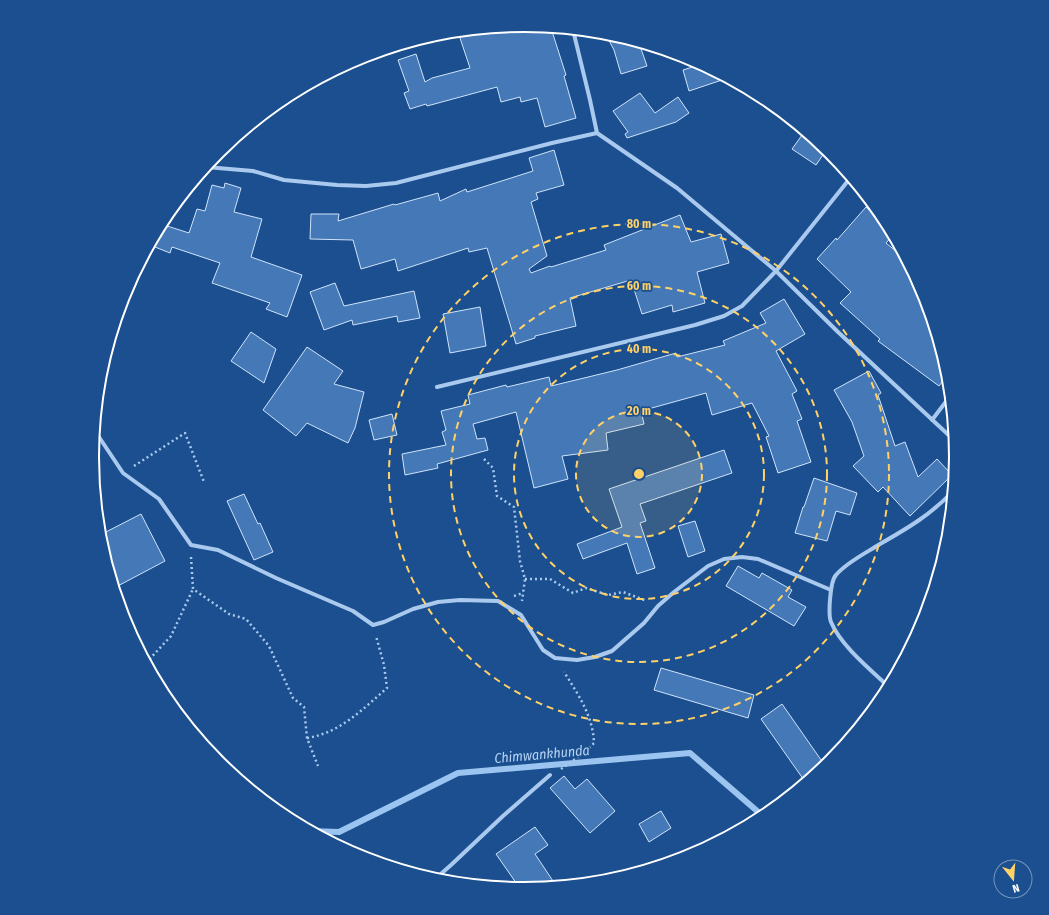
<svg xmlns="http://www.w3.org/2000/svg" width="1049" height="915" font-family="'Fira Sans Condensed',sans-serif">
<style>
.lines{fill:none;stroke-linecap:round;stroke-linejoin:round}
.stream{stroke:#9cc4f0;stroke-width:6}
.building{fill:#4478b7;stroke:#cfe3fa}
.path{stroke:#a9c9ee;stroke-width:2.5;stroke-dasharray:2 3;stroke-linecap:butt}
.minor{stroke:#a9c9ee;stroke-width:4}
.ring{fill:none;stroke:#ffd166;stroke-width:2;stroke-dasharray:7 5}
.labels{text-anchor:middle;stroke-width:3.5;stroke-linejoin:round;paint-order:stroke}
.water-label{font-size:14px;font-style:italic;fill:#b5d3f5;stroke:#1b4f8f}
.rim{fill:none;stroke:#fff;stroke-width:2}
.centre{fill:#ffd166;stroke:#1b4f8f;stroke-width:2}
.ring-label{font-size:12px;text-anchor:middle;font-weight:bold;fill:#ffd166;stroke:#1b4f8f;stroke-width:3.5;stroke-linejoin:round;paint-order:stroke}
</style>
<rect width="100%" height="100%" fill="#1b4f8f"/>
<g class="lines">
<!-- stream -->
<path class="stream" d="M310,831L339,832L458,773L690,753L764,817"/>
</g>
<!-- building -->
<g class="building">
<path d="M525,25L551,28L566,75L564,76L576,118L545,127L537,98L521,102L520,97L501,102L497,87L427,106L426,104L410,109L404,93L409,91L398,60L416,54L425,82L432,78L470,68L458,32Z"/>
<path d="M605,33L639,43L647,66L621,74L614,50Z"/>
<path d="M702,64L717,72L728,78L689,91L683,70Z"/>
<path d="M640,93L655,113L678,97L689,113L676,122L627,138L625,134L628,132L613,111Z"/>
<path d="M805,131L827,149L816,165L792,149Z"/>
<path d="M554,150L564,185L536,193L538,199L531,202L547,256L529,269L531,273L550,266L551,267L606,250L604,245L680,215L691,242L721,234L729,263L697,272L705,303L673,312L672,305L642,314L631,280L570,298L576,326L535,336V338L516,344L487,248L469,252L468,248L398,271L395,259L361,269L353,240L310,239L311,214H339L338,221L394,204L395,205L438,193L440,201L466,189L467,192L533,171L529,158Z"/>
<path d="M225,183L241,188L234,212L262,219L251,257L302,275L287,317L266,309L270,303L212,283L220,263L172,247L170,253L150,245L161,224L189,233L197,209L205,211L212,185L224,188Z"/>
<path d="M866,207L889,226L893,235L886,243L908,261L924,292L949,373L939,386L878,341L880,339L840,303L851,292L817,259L836,238L837,240Z"/>
<path d="M335,283L344,306L414,291L420,318L398,322L397,316L353,325L352,320L324,330L310,292Z"/>
<path d="M784,299L805,334L776,351L797,391L792,394L802,419L797,421L811,462L778,473L766,437L769,436L752,403L712,415L706,393L641,411L644,424L606,433L608,450L562,456L568,479L534,488L516,412L473,424L477,439L485,438L488,450L437,464L438,468L405,475L402,454L446,445L442,432L446,430L441,411L470,404L468,395L506,385L507,387L549,377L551,386L617,370L676,353L677,357L725,345L723,341L766,323L760,313Z"/>
<path d="M480,307L486,346L450,353L443,314Z"/>
<path d="M251,332L276,349L264,383L231,361Z"/>
<path d="M307,347L343,371L334,384L364,392L355,428L348,443L307,423L296,436L263,410Z"/>
<path d="M869,371L881,393L878,395L895,446L905,442L918,477L937,459L952,475L910,516L883,487L878,492L853,466L864,456L852,422L834,390Z"/>
<path d="M392,414L397,435L374,440L369,420Z"/>
<path d="M724,450L732,473L640,504L646,521L640,523L655,568L637,574L627,543L583,559L577,544L622,527L609,489Z"/>
<path d="M814,478L857,493L850,515L836,511L827,541L795,533L803,507H804Z"/>
<path d="M244,494L258,524L260,523L273,552L254,560L227,501Z"/>
<path d="M141,514L165,561L114,588L100,542V535Z"/>
<path d="M695,521L705,551L688,557L678,526Z"/>
<path d="M738,566L759,578L762,573L792,590L788,597L806,607L794,626L726,586Z"/>
<path d="M661,668L754,695L748,718L654,690Z"/>
<path d="M782,704L826,767L806,783L761,719Z"/>
<path d="M564,776L575,789L587,779L615,811L590,833L550,788Z"/>
<path d="M661,811L671,828L649,842L639,824Z"/>
<path d="M535,827L548,845L535,854L555,884L543,888L521,890L496,854Z"/>
</g>
<g class="lines">
<!-- path -->
<g class="path">
<path d="M484,459L493,468L497,496L514,507L520,561L525,579L522,601"/>
<path d="M134,466L185,433L204,482"/>
<path d="M191,557L193,589L229,614L246,619L269,646L293,698L304,707L307,738L318,766"/>
<path d="M525,579H550L573,593L586,588L608,595L623,592L647,601"/>
<path d="M514,596L523,593"/>
<path d="M146,663L171,636L193,589"/>
<path d="M307,738C340,733 363,709 387,688L384,665L376,636"/>
<path d="M561,769L585,752L594,743C593,716 578,694 564,672"/>
<path d="M324,831L329,841"/>
</g>
<!-- minor -->
<g class="minor">
<path d="M573,30L590,100L597,133L677,188L776,271L838,332L955,441"/>
<path d="M206,167L253,171L284,180L337,185L366,186L396,183L552,143L597,133"/>
<path d="M437,387L695,325L724,316L742,306L776,271L851,177"/>
<path d="M932,420L951,395"/>
<path d="M95,431L123,473L159,499L191,545L218,550L276,578L353,611L373,625L384,622L413,609L438,602L460,600L498,601L521,615L543,650L555,658L577,660L595,657L612,651L644,623L658,606L674,592L708,566L724,559L742,557L758,559L831,590"/>
<path d="M890,688C871,670 841,646 831,622C828,615 830,581 836,575C847,562 866,553 880,544C908,528 932,514 954,490"/>
<path d="M434,880L451,865L503,816L550,775"/>
</g>
</g>
<!-- distance rings -->
<circle cx="639" cy="474" r="63" fill="#ffd166" fill-opacity=".12"/>
<g class="ring">
<circle cx="639" cy="474" r="63"/>
<circle cx="639" cy="474" r="125"/>
<circle cx="639" cy="474" r="188"/>
<circle cx="639" cy="474" r="250"/>
</g>
<g class="labels">
<!-- water labels -->
<g class="water-label">
<text transform="translate(542 754) rotate(-5)" y="5">Chimwankhunda</text>
</g>
</g>
<!-- crop -->
<path d="M0 0H1049V915H0ZM99 457a425 425 0 1 1 850 0a425 425 0 1 1-850 0Z" fill="#1b4f8f" fill-rule="evenodd"/>
<path class="rim" d="M99 457a425 425 0 1 1 850 0a425 425 0 1 1-850 0Z"/>
<circle cx="639" cy="474" r="6" class="centre"/>
<g class="ring-label">
<text x="639" y="228">80 m</text>
<text x="639" y="290">60 m</text>
<text x="639" y="353">40 m</text>
<text x="639" y="415">20 m</text>
</g>
<!-- north arrow -->
<g transform="translate(1013 879) rotate(163)"><circle r="19" fill="#1b4f8f" stroke="#7695bc"/>
<path d="M0-3L7 15L0 10L-7 15Z" fill="#ffd166"/>
<text y="-6" font-size="11" font-weight="bold" text-anchor="middle" fill="#ffffff">N</text>
</g>
</svg>
